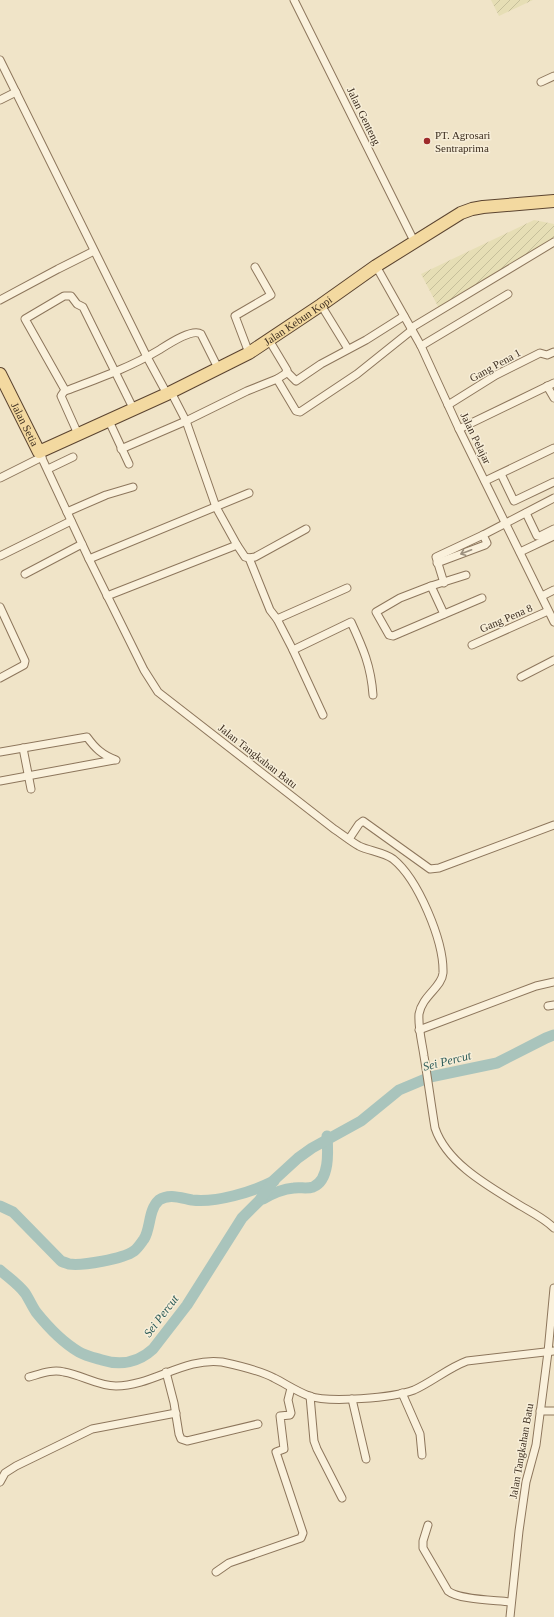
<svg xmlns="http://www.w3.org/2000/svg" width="554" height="1617" font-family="Georgia,serif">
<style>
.farmland{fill:url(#farmland-furrows)}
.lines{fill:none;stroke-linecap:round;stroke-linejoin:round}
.river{stroke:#a9c4bc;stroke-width:11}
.street-casing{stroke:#8d765c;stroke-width:9}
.primary-casing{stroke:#5b4430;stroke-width:14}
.street{stroke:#faf1dc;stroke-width:7}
.primary{stroke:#f3d9a0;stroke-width:12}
.oneway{stroke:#9c907e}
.poi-dot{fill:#9e2a2b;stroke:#f7eed8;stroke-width:1.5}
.labels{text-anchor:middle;stroke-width:3;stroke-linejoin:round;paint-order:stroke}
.street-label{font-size:11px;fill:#3d2e20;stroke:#f7eed8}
.poi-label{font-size:11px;fill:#3d2e20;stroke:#f7eed8;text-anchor:start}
.water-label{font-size:12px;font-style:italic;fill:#2f5d5a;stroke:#f7eed8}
</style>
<defs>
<pattern id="farmland-furrows" width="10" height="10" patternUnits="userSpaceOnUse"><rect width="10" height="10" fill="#e6deb5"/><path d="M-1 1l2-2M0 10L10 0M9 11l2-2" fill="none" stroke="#c6bf9b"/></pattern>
</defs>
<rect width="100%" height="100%" fill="#f0e4c8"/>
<!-- farmland -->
<g class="farmland">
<path d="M491,0H533L499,16Z"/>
<path d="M534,220L554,224V245L442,314L421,274Z"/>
</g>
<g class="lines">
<!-- river -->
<g class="river">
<path d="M263,1199C273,1193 283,1189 294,1188C300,1187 307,1189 313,1187C330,1180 328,1151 327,1136"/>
<path d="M0,1206L13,1212L61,1261C63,1262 66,1263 69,1264C82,1266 123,1259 134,1251C138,1248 141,1243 144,1239C151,1228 148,1210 159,1200C169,1193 181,1198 192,1200C216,1203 252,1192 274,1181"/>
<path d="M0,1270C9,1278 18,1284 25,1293C29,1299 32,1306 36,1312C48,1327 62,1342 79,1352C86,1356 95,1358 102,1360C121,1366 139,1362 153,1349L187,1305L242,1218L259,1201L274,1180L298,1158L312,1148L361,1121L399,1090L430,1077L497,1063L546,1038L554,1035"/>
</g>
<defs>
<g id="street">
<path d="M294,0L414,241"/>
<path d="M0,60L147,357L167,394"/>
<path d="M541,82L554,76"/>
<path d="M0,100L16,92"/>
<path d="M376,266L421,346L459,429L554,622"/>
<path d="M0,300L58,269L94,251"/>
<path d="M321,305L348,349"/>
<path d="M411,328L554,242"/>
<path d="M421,346L508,294"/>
<path d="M249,353L235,316L271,295L255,267"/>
<path d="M287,372L296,381L321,364L366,340L404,316"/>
<path d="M277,379L296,411L300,412L357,374L412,330"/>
<path d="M547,386L554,398"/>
<path d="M65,391C97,379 129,368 159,350C167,345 192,328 201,334L218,368"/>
<path d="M171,392L186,421L216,507L237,545L245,557L249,558L255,557L306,529"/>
<path d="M448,405L496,375L540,353L547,355L554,352"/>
<path d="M109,421L129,464"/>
<path d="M459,429L554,383"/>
<path d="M78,434L61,396L65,390L25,319L64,296H71L77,304L83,307L133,408"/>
<path d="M121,449L186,421L247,391L277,379L285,374L287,370L269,340"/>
<path d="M39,452L89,559L144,670L158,692L334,829C342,834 350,841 359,846C369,851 383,852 393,859C418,879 444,941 443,973C442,987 422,996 419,1014C418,1028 422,1042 424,1056C428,1080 431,1104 435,1128C447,1164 490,1187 521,1206C533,1213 545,1219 554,1228"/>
<path d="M48,469L73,457"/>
<path d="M501,474L514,501L554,482"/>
<path d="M0,478L42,457"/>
<path d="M485,481L554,448"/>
<path d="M67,512L106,495L133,487"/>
<path d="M526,513L537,536H540L554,529"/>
<path d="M520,552L554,536"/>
<path d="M0,556L71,521"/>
<path d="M249,558L270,610L277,619L293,650L323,715"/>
<path d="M89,559L249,493"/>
<path d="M437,563L485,545L487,543L483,535"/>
<path d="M25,574L82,544"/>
<path d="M444,583L436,557L483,535L554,498"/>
<path d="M431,586L400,598L376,612L389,635L393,636L482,598"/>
<path d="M107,596L237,545"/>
<path d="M542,596L554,590"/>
<path d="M0,607L25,661L24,665L0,678"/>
<path d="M444,614L431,586L466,575"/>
<path d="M277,619L347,588"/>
<path d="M472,645L548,611"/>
<path d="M293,650L351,622C363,648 371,666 373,695"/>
<path d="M521,677L554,660"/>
<path d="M23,748L31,789"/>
<path d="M0,752L87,737C95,748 102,755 116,760"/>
<path d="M0,781L114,760"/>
<path d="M349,839L359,824L363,821L430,869L439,868L554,825"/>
<path d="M548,1006L554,1005"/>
<path d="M419,1030L536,986L554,982"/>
<path d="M166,1372L174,1403L179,1434L181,1439L187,1441L258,1424"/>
<path d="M29,1377C40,1374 52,1369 64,1372C82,1375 98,1386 116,1386C152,1386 185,1357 222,1362C236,1365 261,1371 274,1378C286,1384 296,1391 309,1396C329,1403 393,1398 414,1390C432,1382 448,1368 467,1361L554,1351"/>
<path d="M402,1393L420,1434L422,1455"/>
<path d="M310,1396L314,1441L317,1449L342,1498"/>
<path d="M352,1399L366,1459"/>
<path d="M540,1411H554"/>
<path d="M0,1482L5,1473L16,1466L92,1429L176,1413"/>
<path d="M428,1525L423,1541V1548L448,1591C459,1600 496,1600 511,1602"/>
<path d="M216,1572L229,1563L301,1538L303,1533L276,1452L284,1449L280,1416L290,1415L291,1413L288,1400L291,1388"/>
<path d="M510,1617L519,1531L526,1482L536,1445L548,1352L554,1288"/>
</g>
<g id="primary">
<path id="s1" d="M0,374L39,452L167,394L249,353L321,305L376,266L461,213L472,209L483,207L554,201"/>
</g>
</defs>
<!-- street casing -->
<use href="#street" class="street-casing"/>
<!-- primary casing -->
<use href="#primary" class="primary-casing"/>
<!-- street -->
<use href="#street" class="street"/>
<!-- primary -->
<use href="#primary" class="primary"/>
</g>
<!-- one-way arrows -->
<defs><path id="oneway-shaft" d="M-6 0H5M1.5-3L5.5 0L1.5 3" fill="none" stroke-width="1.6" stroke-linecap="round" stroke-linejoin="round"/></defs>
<use class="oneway" href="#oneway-shaft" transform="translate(466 552) rotate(159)"/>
<!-- markers -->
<circle class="poi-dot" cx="427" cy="141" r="4"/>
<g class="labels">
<!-- street labels -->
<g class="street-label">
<text transform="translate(364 116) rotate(64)" y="4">Jalan Genteng</text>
<text dy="4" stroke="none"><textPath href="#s1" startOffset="378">Jalan Kebun Kopi</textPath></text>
<text transform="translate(495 365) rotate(-29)" y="4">Gang Pena 1</text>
<text dy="4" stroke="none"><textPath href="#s1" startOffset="56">Jalan Setia</textPath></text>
<text transform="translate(476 438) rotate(64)" y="4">Jalan Pelajar</text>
<text transform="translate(506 618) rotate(-23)" y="4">Gang Pena 8</text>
<text transform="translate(258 756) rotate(38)" y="4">Jalan Tangkahan Batu</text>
<text transform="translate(521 1451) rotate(-80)" y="4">Jalan Tangkahan Batu</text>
</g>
<!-- poi labels -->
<g class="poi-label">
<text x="435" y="139">PT. Agrosari<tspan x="435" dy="13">Sentraprima</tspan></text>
</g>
<!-- water labels -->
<g class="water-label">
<text transform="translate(447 1061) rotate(-14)" y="4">Sei Percut</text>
<text transform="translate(161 1316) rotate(-53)" y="4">Sei Percut</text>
</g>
</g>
</svg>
